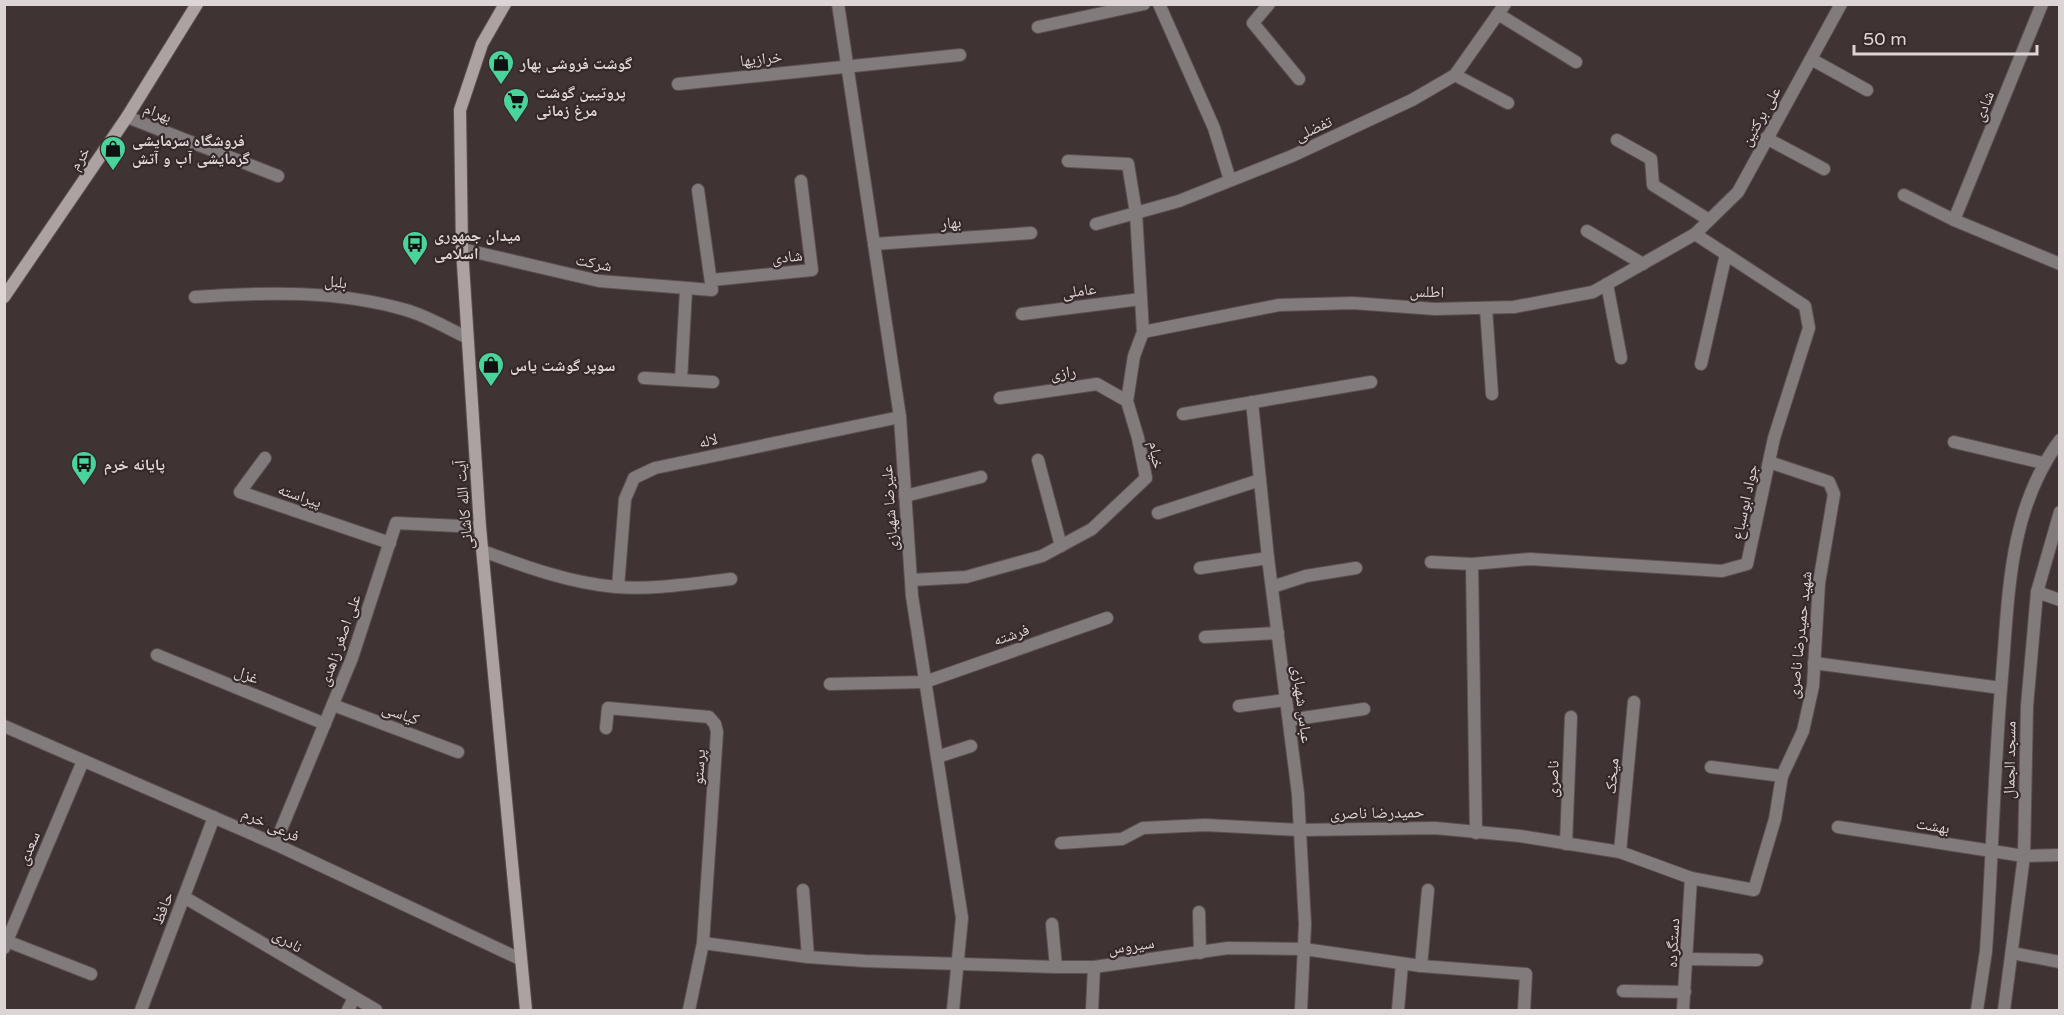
<svg xmlns="http://www.w3.org/2000/svg" width="2064" height="1015" font-family="'Varela Round','Noto Naskh Arabic',sans-serif">
<style>
.lines{fill:none;stroke-linecap:round;stroke-linejoin:round}
.minor-casing{stroke:#5c5051;stroke-width:14}
.tertiary-casing{stroke:#5c5051;stroke-width:14}
.secondary-casing{stroke:#5c5051;stroke-width:14}
.minor{stroke:#827b7c;stroke-width:12}
.tertiary{stroke:#827b7c;stroke-width:12}
.secondary{stroke:#ada2a2;stroke-width:12}
.labels{text-anchor:middle;stroke-width:4.5;stroke-linejoin:round;paint-order:stroke}
.street-label{font-size:16px;fill:#ddd4d5;stroke:#36292a}
.poi-label{font-size:16px;font-weight:bold;fill:#ddd4d5;stroke:#36292a;text-anchor:start}
</style>
<rect width="100%" height="100%" fill="#403334"/>
<g class="lines">
<defs>
<g id="minor">
<path d="M838,4L900,417L912,596L962,918L953,1010"/>
<path d="M1159,4L1214,128L1230,180"/>
<path d="M1269,4L1253,23L1299,79"/>
<path d="M1498,14L1576,62"/>
<path d="M1038,27L1144,4"/>
<path d="M1811,59L1867,90"/>
<path d="M1455,75L1508,103"/>
<path d="M678,84L960,55"/>
<path d="M127,117L278,176"/>
<path d="M1766,138L1824,169"/>
<path d="M1617,140L1651,159L1653,185L1709,220"/>
<path d="M1904,195L1954,220L2060,264"/>
<path d="M1954,220L2042,4"/>
<path d="M1096,224L1179,201L1292,156L1412,100L1455,75L1505,4"/>
<path d="M1587,231L1643,264"/>
<path d="M874,244L1031,233"/>
<path d="M462,249L599,281L712,290L698,190"/>
<path d="M712,280L812,270L801,181"/>
<path d="M1607,284L1621,358"/>
<path d="M195,297C266,292 337,290 406,310C427,316 447,328 466,337"/>
<path d="M1486,308L1492,394"/>
<path d="M1022,314L1141,299"/>
<path d="M1143,332L1279,305L1353,303L1435,309L1514,307L1593,292L1695,234L1738,192L1841,4"/>
<path d="M1701,364L1726,254"/>
<path d="M644,378L713,382"/>
<path d="M681,380L686,290"/>
<path d="M1000,398L1097,384L1127,401"/>
<path d="M1252,402L1268,558L1298,794L1305,924L1301,1010"/>
<path d="M1183,414L1371,382"/>
<path d="M1954,442L2043,463"/>
<path d="M265,458L240,492L390,543"/>
<path d="M1038,460L1061,546"/>
<path d="M905,496L981,477"/>
<path d="M1158,513L1260,480"/>
<path d="M483,551C526,567 570,583 616,587C654,590 694,583 731,579"/>
<path d="M1431,562L1472,564L1530,559L1722,571L1747,564L1774,438L1809,328L1805,306L1695,234"/>
<path d="M1472,564L1476,833"/>
<path d="M1200,568L1268,558"/>
<path d="M911,580L966,577L1042,556L1092,529L1146,478L1138,438L1127,401L1134,356L1143,332L1136,213L1128,164L1068,161"/>
<path d="M618,587L625,499L634,478L655,468L900,417"/>
<path d="M1272,587L1306,576L1356,568"/>
<path d="M2037,592L2060,600"/>
<path d="M1205,637L1278,633"/>
<path d="M157,655L325,724"/>
<path d="M1814,663L2001,688"/>
<path d="M830,684L925,682L1107,618"/>
<path d="M333,705L458,752"/>
<path d="M1239,706L1286,700"/>
<path d="M1289,720L1364,709"/>
<path d="M606,728L608,708L709,717L715,724L717,732L703,943L689,1010"/>
<path d="M937,757L971,746"/>
<path d="M1711,767L1782,776"/>
<path d="M1838,827L2024,856L2060,855"/>
<path d="M1061,843L1122,839L1143,828L1205,825L1300,830L1435,828L1520,836L1620,852L1691,878L1754,890L1775,819L1782,776L1803,731L1813,686L1819,583L1834,494L1829,482L1769,462"/>
<path d="M275,844L352,658L396,523L480,527"/>
<path d="M1566,844L1571,717"/>
<path d="M1620,852L1634,702"/>
<path d="M803,890L808,957"/>
<path d="M184,897L376,1010"/>
<path d="M1199,912L1200,953"/>
<path d="M1052,924L1056,967"/>
<path d="M4,940L91,974"/>
<path d="M703,943L808,957L865,961L1056,967H1094L1228,948L1304,949L1421,966L1526,974L1524,1010"/>
<path d="M4,948L83,761"/>
<path d="M2012,953L2060,962"/>
<path d="M1688,959L1757,960"/>
<path d="M1421,966L1428,890"/>
<path d="M1623,991L1685,992"/>
<path d="M141,1010L214,817"/>
<path d="M348,1010L354,998"/>
<path d="M1092,1010L1094,967"/>
<path d="M1398,1010L1402,964"/>
<path d="M1683,1010L1691,878"/>
<path d="M1977,1010L1986,951C1992,863 1994,775 2001,688C2009,601 2006,513 2060,440"/>
<path d="M2004,1010L2024,856L2027,706L2037,592L2060,512"/>
</g>
<path id="tertiary" d="M4,726L275,844L520,959"/>
<g id="secondary">
<path d="M505,4L482,44L460,110L462,249L480,527L526,1010"/>
<path d="M4,297L127,117L197,4"/>
</g>
</defs>
<!-- minor casing -->
<use href="#minor" class="minor-casing"/>
<!-- tertiary casing -->
<use href="#tertiary" class="tertiary-casing"/>
<!-- secondary casing -->
<use href="#secondary" class="secondary-casing"/>
<!-- minor -->
<use href="#minor" class="minor"/>
<!-- tertiary -->
<use href="#tertiary" class="tertiary"/>
<!-- secondary -->
<use href="#secondary" class="secondary"/>
</g>
<!-- icons -->
<defs>
<symbol id="shop-pin" viewBox="-11 -11 22 30"><path d="M0 17L-7.5 6A9.5 9.5 0 1 1 7.5 6Z" fill="#49d49c" stroke="#36292a"/><path d="M-5-2.5h2.3a2.7 3.5 0 0 1 5.4 0H5L5.5 6h-11ZM-1.5-2.5h3a1.5 2.3 0 0 0-3 0Z" fill="#111"/></symbol>
<symbol id="supermarket-pin" viewBox="-11 -11 22 30"><path d="M0 17L-7.5 6A9.5 9.5 0 1 1 7.5 6Z" fill="#49d49c" stroke="#36292a"/><path d="M-6-5.5h2.5l.6 2H6L4.5 2H-2.5L-4.4-4H-6ZM-1.5 3.2a1.3 1.3 0 1 0 .1 0ZM3 3.2a1.3 1.3 0 1 0 .1 0Z" fill="#111"/></symbol>
<symbol id="bus-pin" viewBox="-11 -11 22 30"><path d="M0 17L-7.5 6A9.5 9.5 0 1 1 7.5 6Z" fill="#49d49c" stroke="#36292a"/><path d="M-5-6H5V4H4V6H2V4H-2V6H-4V4H-5ZM-3.5-4V0h7V-4ZM-3.5 1.2v1.5H-2V1.2ZM2 1.2v1.5H3.5V1.2Z" fill="#111"/></symbol>
</defs>
<g fill-rule="evenodd">
<use href="#shop-pin" x="486" y="48" width="30" height="40"/>
<use href="#supermarket-pin" x="501" y="86" width="30" height="40"/>
<use href="#shop-pin" x="98" y="134" width="30" height="40"/>
<use href="#bus-pin" x="400" y="229" width="30" height="40"/>
<use href="#shop-pin" x="476" y="350" width="30" height="40"/>
<use href="#bus-pin" x="69" y="449" width="30" height="40"/>
</g>
<g class="labels">
<!-- street labels -->
<g class="street-label">
<text transform="translate(761 58) rotate(-6)" y="6">خرازیها</text>
<text transform="translate(1983 106) rotate(-68)" y="6">شادی</text>
<text transform="translate(158 112) rotate(21)" y="6">بهرام</text>
<text transform="translate(1760 116) rotate(-61)" y="6">علی برکتین</text>
<text transform="translate(1313 128) rotate(-25)" y="6">تفضلی</text>
<text transform="translate(79 158) rotate(-56)" y="6">خرم</text>
<text transform="translate(951 222) rotate(-4)" y="6">بهار</text>
<text transform="translate(787 256) rotate(-6)" y="6">شادی</text>
<text transform="translate(594 262) rotate(11)" y="6">شرکت</text>
<text transform="translate(336 281) rotate(8)" y="6">بلبل</text>
<text transform="translate(1079 290) rotate(-7)" y="6">عاملی</text>
<text transform="translate(1427 291) rotate(2)" y="6">اطلس</text>
<text transform="translate(1063 372) rotate(-8)" y="6">رازی</text>
<text transform="translate(708 440) rotate(-14)" y="6">لاله</text>
<text transform="translate(1157 455) rotate(81)" y="6">خیام</text>
<text transform="translate(300 495) rotate(19)" y="6">پیراسته</text>
<text transform="translate(1744 502) rotate(-78)" y="6">جواد ابوسباع</text>
<text transform="translate(463 505) rotate(-95)" y="6">آیت الله کاشانی</text>
<text transform="translate(889 508) rotate(-94)" y="6">علیرضا شهبازی</text>
<text transform="translate(1011 634) rotate(-19)" y="6">فرشته</text>
<text transform="translate(1799 635) rotate(-84)" y="6">شهید حمیدرضا ناصری</text>
<text transform="translate(339 640) rotate(-70)" y="6">علی اصغر زاهدی</text>
<text transform="translate(247 674) rotate(22)" y="6">غزل</text>
<text transform="translate(1303 704) rotate(83)" y="6">عباس شهبازی</text>
<text transform="translate(401 713) rotate(20)" y="6">کیاسی</text>
<text transform="translate(2009 760) rotate(-89)" y="6">مسجد الجمال</text>
<text transform="translate(698 767) rotate(-86)" y="6">پرستو</text>
<text transform="translate(1611 776) rotate(-85)" y="6">میخک</text>
<text transform="translate(1552 779) rotate(-88)" y="6">ناصری</text>
<text transform="translate(1377 812) rotate(-1)" y="6">حمیدرضا ناصری</text>
<text transform="translate(271 824) rotate(24)" y="6">فرعی خرم</text>
<text transform="translate(1933 825) rotate(9)" y="6">بهشت</text>
<text transform="translate(28 848) rotate(-67)" y="6">سعدی</text>
<text transform="translate(162 908) rotate(-69)" y="6">حافظ</text>
<text transform="translate(288 940) rotate(31)" y="6">نادری</text>
<text transform="translate(1672 943) rotate(-87)" y="6">دستگرده</text>
<text transform="translate(1131 945) rotate(-8)" y="6">سیروس</text>
</g>
<!-- poi labels -->
<g class="poi-label">
<text x="520" y="69">گوشت فروشی بهار</text>
<text x="536" y="98">پروتیین گوشت<tspan x="536" dy="18">مرغ زمانی</tspan></text>
<text x="132" y="146">فروشگاه سرمایشی<tspan x="132" dy="18">گرمایشی آب و آتش</tspan></text>
<text x="434" y="241">میدان جمهوری<tspan x="434" dy="18">اسلامی</tspan></text>
<text x="510" y="371">سوپر گوشت یاس</text>
<text x="104" y="470">پایانه خرم</text>
</g>
</g>
<!-- border -->
<rect width="2064" height="1015" fill="none" stroke="#ddd4d5" stroke-width="12"/>
<!-- scale -->
<path d="M1854 45v9h183v-9" fill="none" stroke="#ddd4d5" stroke-width="3"/>
<text x="1863" y="45" font-size="18" fill="#ddd4d5" stroke="#36292a" stroke-width="4.5" paint-order="stroke">50 m</text>
</svg>
